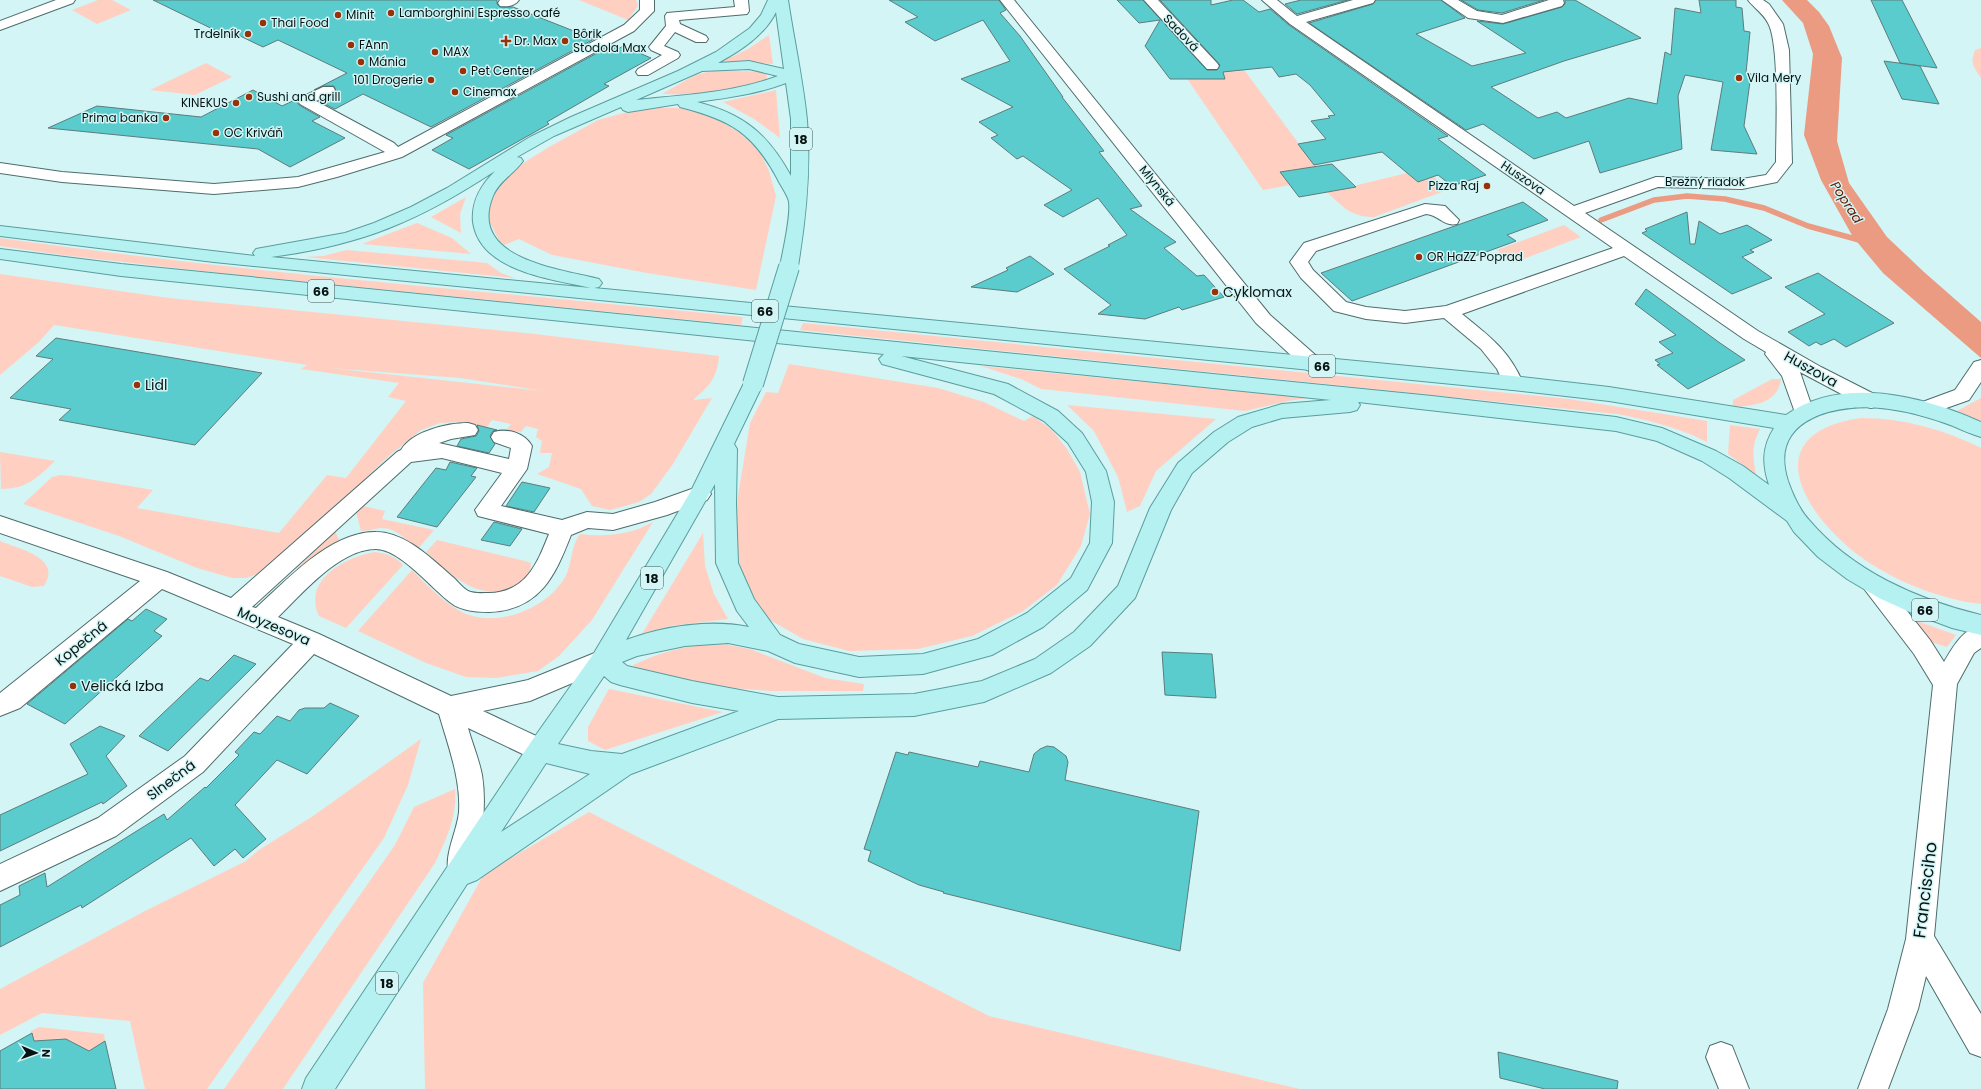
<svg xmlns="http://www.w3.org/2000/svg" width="1981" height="1089" font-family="Poppins,sans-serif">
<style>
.green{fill:#ffd0c1;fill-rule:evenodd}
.water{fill:#eb9b82}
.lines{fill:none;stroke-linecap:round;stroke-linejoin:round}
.stream{stroke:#eb9b82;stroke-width:5.5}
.building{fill:#5bcccd;stroke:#5d7c7c}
.minor-casing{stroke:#4e6c6c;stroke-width:2}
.major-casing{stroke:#5a9d9e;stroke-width:2}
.minor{fill:#fff;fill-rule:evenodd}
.major{fill:#b6f1f2;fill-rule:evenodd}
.major-bridge-far1-casing{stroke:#5a9d9e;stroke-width:16;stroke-linecap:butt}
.major-bridge-casing{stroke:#5a9d9e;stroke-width:22;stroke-linecap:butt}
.major-bridge-far1{stroke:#b6f1f2;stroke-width:16}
.major-bridge{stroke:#b6f1f2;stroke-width:20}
.poi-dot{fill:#973108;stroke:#d3f5f5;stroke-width:1.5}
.labels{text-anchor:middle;stroke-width:3;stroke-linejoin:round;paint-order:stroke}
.far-poi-label{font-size:12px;fill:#071313;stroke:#d3f5f5;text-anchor:start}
.far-street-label{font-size:12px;fill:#071313;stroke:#d3f5f5}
.shield{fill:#d3f5f5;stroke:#445757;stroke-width:1}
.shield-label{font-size:13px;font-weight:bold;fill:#071313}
.far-water-label{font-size:13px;font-style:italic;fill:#5e1900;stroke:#d3f5f5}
.poi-label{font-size:14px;fill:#071313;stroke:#d3f5f5;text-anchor:start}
.street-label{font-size:14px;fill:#071313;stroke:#d3f5f5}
.near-street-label{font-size:17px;fill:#071313;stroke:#d3f5f5}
</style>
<rect width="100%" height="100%" fill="#d3f5f5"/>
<!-- green -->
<g class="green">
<path d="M98,0H112L131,10L97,24L72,10Z"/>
<path d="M579,0H636L638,6L628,20Z"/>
<path d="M769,35L773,64L723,61L748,49Z"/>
<path d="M1981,48V78C1973,66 1970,63 1975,50Z"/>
<path d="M206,63L232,77L195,95L150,90Z"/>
<path d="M717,70L766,72L767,81L707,95L662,94L695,75Z"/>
<path d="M1245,71L1316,167L1337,190L1407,173L1418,182L1434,177L1450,189L1374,217C1351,217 1343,207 1327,192L1315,194L1296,169L1280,172L1290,185L1263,190L1188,80L1190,75Z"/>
<path d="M776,90L780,138L754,119L723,102Z"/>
<path d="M658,108H688L713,117L737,131L758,148L769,171L776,196L756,290L647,273L552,255L519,239L502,246L487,217L492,196L504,175L549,147L598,120L631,111Z"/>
<path d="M466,197L460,214L461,233L431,217Z"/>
<path d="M417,223L452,238L471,254L362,244Z"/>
<path d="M1564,225L1581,237L1513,263L1497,250Z"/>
<path d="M0,238C247,273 496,292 743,317L741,325L229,274L62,255L0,246Z"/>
<path d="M347,250L487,263L501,273L515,278L305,257L323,256Z"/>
<path d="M0,274L169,298L535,334L719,356C717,379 709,386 693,400L712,398L673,464L651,494L639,502L610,510L592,506L581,489L537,474L549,467L552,453H540L542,441L536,437L538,429L526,426L521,432L506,430L511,424L492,420L487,427L460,422L440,423L421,430L389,456L289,551L263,572L246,578H232L197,568L119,536L23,504L52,477L60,475L71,476L153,490L137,508L279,533L327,475L346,478L406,401L388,397L399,383L301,369L307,365L54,325L39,342L0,375ZM330,368L460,378L543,391Z"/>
<path d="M803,323L1569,399L1707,421V442C1678,427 1648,420 1617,414L800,330Z"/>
<path d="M789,364L938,388L984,402L1024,421L1033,416L1052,430L1067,449L1080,472L1090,514L1081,546L1057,585L1023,611L972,636L918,649L849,651L803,639L770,620L747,589L734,546L738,496L750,423L766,392L778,393Z"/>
<path d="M981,366L1307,398L1288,401L1245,411L1041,389L1021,379Z"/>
<path d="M1772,379H1781C1778,404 1753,406 1733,407V400Z"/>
<path d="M1981,398V424L1955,412Z"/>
<path d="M1067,405L1195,417L1216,419L1156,471L1140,506L1127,512L1118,477L1094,431Z"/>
<path d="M1861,418C1903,418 1943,429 1981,448V604C1941,599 1902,584 1868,562C1809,523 1749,434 1861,418Z"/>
<path d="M1730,425L1760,429C1751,447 1753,456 1756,475L1728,454Z"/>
<path d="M0,452L55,461C37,478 27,489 1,489Z"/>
<path d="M363,506L385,511L382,519L434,530L418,549C406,540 396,527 380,528C373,529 367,531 361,531L356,512Z"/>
<path d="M653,522L592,620L559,656L538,671L496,678L466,677L426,663L358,631L412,570C426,584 441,600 458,610C492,630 544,611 564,579C573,564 570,547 580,534C605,537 630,535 653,522Z"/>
<path d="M335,531L339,540L325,548L298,572L296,569Z"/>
<path d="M703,533L705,566L714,594L728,619L670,626L642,634Z"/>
<path d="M437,540L525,561L531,563C531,573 525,579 517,585C483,606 448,574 426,552Z"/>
<path d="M0,541C19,549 63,558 44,586L32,587L0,576Z"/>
<path d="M375,552C387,554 395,556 403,565L346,628L319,616C302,580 345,557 375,552Z"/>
<path d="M1906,617L1956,635L1947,647L1925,640Z"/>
<path d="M717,643L750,649L825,678L864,684L863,691H770L721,687L640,673L633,665C661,652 687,645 717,643Z"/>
<path d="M609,689L723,712L605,750L588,741V727Z"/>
<path d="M421,739L408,785L384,838L207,1089H145L130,1021L42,1013L0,1035V989L145,911L246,861L259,850L313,816Z"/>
<path d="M455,789C457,818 447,837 435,863L283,1089H224L395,845L414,807Z"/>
<path d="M589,812L989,1016L1300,1089H425L423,983L484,874Z"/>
<path d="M39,1027L104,1034L105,1041L83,1054C74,1033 52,1037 35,1045L31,1031Z"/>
</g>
<!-- water -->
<path class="water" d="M1782,0H1807L1819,12L1829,26L1842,58L1837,141L1849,183L1887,237L1924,272L1981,322V358L1883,273L1853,237L1821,180L1804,135L1813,54L1803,23Z"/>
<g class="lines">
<!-- stream -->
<path class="stream" d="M1601,220L1654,200L1687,196L1725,199L1764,208L1808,226L1863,241"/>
</g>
<!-- building -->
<g class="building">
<path d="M153,0H497V4L500,7H513L594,39L431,127L363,94L335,109L319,101L334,94L336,91L334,86H323L314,90L347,73L278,40L263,47L238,35L231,38Z"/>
<path d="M889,0H999L1006,10L1000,13L1020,36L1063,97H1062L1104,151L1099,152L1142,206L1130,209L1176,242L1164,248L1197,276L1204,275L1224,297L1182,310L1179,307L1145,319L1098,314L1111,305L1064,269L1110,246L1108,245L1127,235L1098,198L1063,217L1044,205L1072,190L1023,156L1017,159L991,138L998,135L979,122L1013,107L961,79L1010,61L983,20L935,41L905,22L918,17Z"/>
<path d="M1117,0H1143L1207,70H1217L1220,65L1160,0H1211V5L1233,0H1243L1259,12L1270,9L1289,25L1448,136L1438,139L1486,175L1452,186L1438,175L1418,182L1382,152L1314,165L1298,144L1326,139L1311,121L1330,118L1328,116L1335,115L1310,85L1296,74L1279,77L1272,67L1223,72L1225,79H1170L1145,46L1160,20L1139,23Z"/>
<path d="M1301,0H1348L1297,14L1285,4Z"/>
<path d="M1376,0H1441L1465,18L1416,34L1472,66L1526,53L1477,21L1503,24L1562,7L1565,4V0H1575L1641,38L1564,61L1491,87L1538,118L1557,112L1566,118L1629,98L1657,104L1665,52L1671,55L1675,8L1701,13L1699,0H1736V7L1742,8L1744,31L1750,32L1746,73L1751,74L1744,126L1757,154L1711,150L1723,82L1685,75L1678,96L1682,149L1600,173L1589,141L1534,159L1483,124L1466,130L1309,23L1373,4Z"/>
<path d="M1461,0H1544L1502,13L1478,10Z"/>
<path d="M1871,0H1902L1937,68L1900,63Z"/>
<path d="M610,46L618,49L623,46L651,58L604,84L609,86L547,122L549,124L469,169L432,150L453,138L446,135Z"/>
<path d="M1884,61L1920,66L1939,104L1902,99Z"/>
<path d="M253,90L282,106L299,98L297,102L299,105L320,117L312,121L345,138L290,167L258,149L48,128L97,106L201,117Z"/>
<path d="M1332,164L1356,187L1299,197L1280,172Z"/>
<path d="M1523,202L1548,220L1507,235L1516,241L1352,301L1321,273Z"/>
<path d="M1687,212L1690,244H1695L1699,221L1720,234L1747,225L1772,240L1750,250L1754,252L1742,257L1772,278L1732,294L1642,233L1647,231L1645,229Z"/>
<path d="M1030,256L1054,274L1017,292L971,287L1008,270L1006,268Z"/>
<path d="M1818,273L1894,323L1846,347L1834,339L1821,345L1816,342L1809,346L1788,332L1825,314L1785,287Z"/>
<path d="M1646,289L1720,343L1745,360L1688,389L1657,365L1660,364L1655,360L1673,353L1659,342L1676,335L1635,304Z"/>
<path d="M56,338L262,373L195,445L59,420L71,409L10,398L53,359L36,356Z"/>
<path d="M477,425L497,430L493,431L490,436L495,444L489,453L457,446L461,439L476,436L479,431Z"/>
<path d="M450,462L477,468L471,476L476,477L437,527L397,517L436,468L446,470Z"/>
<path d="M522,482L550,488L534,512L506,506Z"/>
<path d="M494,522L522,529L510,546L481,540Z"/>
<path d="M146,609L167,619L154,631L162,636L65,724L27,704L128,619L132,621Z"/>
<path d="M1162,652L1212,654L1216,698L1165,695Z"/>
<path d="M234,655L256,664L168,751L139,736L200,678L208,681Z"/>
<path d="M330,703L359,716L307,774L277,760L235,805L266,839L243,858L235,849L214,866L191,838L82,908L81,905L0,947V905L20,895L19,886L45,873L47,887L164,814L167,820L205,787L206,788L239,755L235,752L254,732L260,734L277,716L290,721L299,710L305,708H324Z"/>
<path d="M100,726L125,736L106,756L127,786L103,804L102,802L0,851V815L88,774L70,744Z"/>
<path d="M1047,746L1054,747L1066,756L1068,762L1065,780L1199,811L1180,951L943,893L944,892L919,885L868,861L871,851L864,849L896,752L908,755L909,752L978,767L980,761L1029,772L1034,754L1040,749Z"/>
<path d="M32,1033L34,1041L66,1039L89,1051L105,1041L116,1089H0V1051Z"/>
<path d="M1498,1052L1618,1081L1617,1089H1545L1500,1078Z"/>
</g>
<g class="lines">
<defs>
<g id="minor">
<path d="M56,0H75L73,3L0,30V21Z"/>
<path d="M500,0H519C515,6 507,7 500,6L498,3Z"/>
<path d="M640,0H654V11L634,31L402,157L337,177L298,187L214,194L62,182L0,173V163L62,172L214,184L298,177L385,152L300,104L298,101L300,98L323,87H333L335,90L333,93L316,101L394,143L398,147L624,25L640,10Z"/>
<path d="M734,0H748L749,11L747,14L679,20L680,24L706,36L708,39L706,42H696L675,32L664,46L678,52L680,55L678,58L648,75H638L636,72L638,69L662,55L651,50L649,47L666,26L665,16L667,13L735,7Z"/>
<path d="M1000,0H1014L1270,315L1321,360L1324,365L1321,370L1314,372L1307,370L1256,323Z"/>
<path d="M1144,0H1158L1217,63L1219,66L1217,69H1207Z"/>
<path d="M1262,0H1277L1297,16L1353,0H1375L1373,3L1306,22L1574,206L1656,177L1742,179L1766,175L1776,162C1776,133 1780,44 1768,23C1763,13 1754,8 1748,0H1763L1769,4L1783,24L1789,50L1792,163L1777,182L1742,189L1658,187L1585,213L1758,331L1821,367L1878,396L1881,401L1878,406L1871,408L1864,406L1800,372L1814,413L1811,418L1804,420L1797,418L1782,376L1765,354L1766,352L1744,339L1624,256L1462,314C1489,336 1509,350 1523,383L1520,388L1513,390L1506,388L1497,369L1481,349L1444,318L1405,323L1366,319L1334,311L1301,278L1290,262L1304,243L1425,204L1445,206L1459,220L1457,224C1444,227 1439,215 1426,214L1316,251L1308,262L1313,270L1346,302L1366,307L1405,311L1446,306L1613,248L1290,24Z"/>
<path d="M1442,0H1458L1477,11L1502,15L1549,0H1563L1564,3L1562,6L1503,23L1468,18Z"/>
<path d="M1981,360V382L1969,400L1924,416L1917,414L1914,409L1917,404L1955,390L1974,362Z"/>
<path d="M468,423L475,425L478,430L475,435L451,439L439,443L509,459L511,448L494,442L491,437L494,432C508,428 525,433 532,446L527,469L501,506L562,520L587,512L613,514L655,502L700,486L707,488L711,494L707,500L667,515L613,530L588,528L571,535C555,576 540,610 489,612C477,612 461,611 451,603C432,589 400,549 376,549C339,549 302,594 278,617L319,634L451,696L528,680L602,650L610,653L614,660L610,667L530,701L483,711L549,742L553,750L549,758L540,761L531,758L468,728C472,743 479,759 482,775C487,807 482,847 470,877L460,881L450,877C442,857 457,833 459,812C461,779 448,745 439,714L314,654L203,772L116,836L0,891V864L98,818L185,756L293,644L162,589L20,708L0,716V693L140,581L0,533V516L167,572L231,598L397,452L401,450C412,431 448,423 468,423ZM442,458L502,473L475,510L478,516L549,534C537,564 526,592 489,593C483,593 474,594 468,591C463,588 459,583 455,579C433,560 406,532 376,532C331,531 287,580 256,608L252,607L411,462Z"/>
<path d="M1873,575L1881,578L1930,640L1944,662C1954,645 1962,631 1981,624V648L1974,653L1957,684L1934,936L1981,1014V1057L1970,1053L1926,976L1918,1009L1888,1089H1858L1888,1009L1906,939L1933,685L1914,654L1865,590L1862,584L1865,578Z"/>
<path d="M1721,1042L1732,1046L1749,1089H1719L1706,1057L1710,1046Z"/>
</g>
<path id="major" d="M768,0H788C794,40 803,80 807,120C811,169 806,218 798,266L795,270L789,272L783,270L780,266C783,251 791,216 789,202C788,195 780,185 777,178C752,132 730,120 680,107L678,104L628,112L623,110L621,107L554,136L517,157L521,158L523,161C514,174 499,181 493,196C467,259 560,269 599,279L602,283L599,287L594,288L1513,376L1609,387L1786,415C1842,375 1923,396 1981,422V437C1971,434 1962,430 1953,426C1932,418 1911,412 1889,409C1841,402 1767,416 1788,481C1793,495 1799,509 1809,520C1852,571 1918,600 1981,615V635L1952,628L1912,613L1879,598L1847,579L1818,557L1794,532L1787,521L1729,478L1702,461L1657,441L1616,431L1358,402L1360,405L1357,410L1350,412L1282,418L1252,427L1228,442L1192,473L1171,510L1135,598L1090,646L1051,673L984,702L914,716L778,719L631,774L477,880L467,884L335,1089H302L306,1078L531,742L594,653L691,491L746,379L753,377L760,379L763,384L734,444L737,449L736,504L738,563L754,599L780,635L799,644L859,657L923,654L978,639L1027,613L1071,578L1090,543L1092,502L1086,472L1068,443L1044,421L994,394L882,364L879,359L884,354L121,276L0,259V249L121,264L1432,396L1616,417L1662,428L1716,451L1743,466L1769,485C1762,464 1762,447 1774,428L1609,401L1513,390L214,262L0,236V226L255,256L253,253L256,249L345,233L374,223L411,207L447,188L530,137L571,117L678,71L716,52L750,28L761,15ZM776,12L784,69L749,61L718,63C740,51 765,35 776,12ZM749,69L778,76C733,93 683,95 636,100L702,71ZM786,83L791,119V176C768,134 744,114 697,102C728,98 757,94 786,83ZM495,171C481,185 471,201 473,222C480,272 553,279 591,288L271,257C362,245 419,221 495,171ZM901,356L1331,400L1282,404L1238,417L1214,432L1178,463L1150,508L1118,586L1074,632L1035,659L982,681L914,694L778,697L692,681L627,666L622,662L637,656L685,646L728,643L768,651L795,663L859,677L923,674L992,655L1043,627L1087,590L1112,543L1114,502L1106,471L1082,433L1058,411L1008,384ZM715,484L716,563L737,611L749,627C709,619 664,626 626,640ZM604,676L611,682L620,685L692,703L739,711L622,754L591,751L558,744ZM546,763L590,774L501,832Z"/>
</defs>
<!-- minor casing -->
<use href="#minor" class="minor-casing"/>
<!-- major casing -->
<use href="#major" class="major-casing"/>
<!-- minor -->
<use href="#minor" class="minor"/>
<!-- major -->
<use href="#major" class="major"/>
<defs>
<path id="major-bridge-far1" d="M788,268L789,266"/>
<path id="major-bridge" d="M753,384L789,267"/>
</defs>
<!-- major-bridge-far1 casing -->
<use href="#major-bridge-far1" class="major-bridge-far1-casing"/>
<!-- major-bridge casing -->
<use href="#major-bridge" class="major-bridge-casing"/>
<!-- major-bridge-far1 -->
<use href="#major-bridge-far1" class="major-bridge-far1"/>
<!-- major-bridge -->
<use href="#major-bridge" class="major-bridge"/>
</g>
<!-- markers -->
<g class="poi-dot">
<circle cx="391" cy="13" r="4"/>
<circle cx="338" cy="15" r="4"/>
<circle cx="263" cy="23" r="4"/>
<circle cx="248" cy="34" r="4"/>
<path d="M504 35h4v4h4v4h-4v4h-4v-4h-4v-4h4z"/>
<circle cx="565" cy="41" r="4"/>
<circle cx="351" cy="45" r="4"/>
<circle cx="435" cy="52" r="4"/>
<circle cx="361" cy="62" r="4"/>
<circle cx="463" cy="71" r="4"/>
<circle cx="1739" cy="78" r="4"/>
<circle cx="431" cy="80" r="4"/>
<circle cx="455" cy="92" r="4"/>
<circle cx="249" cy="97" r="4"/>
<circle cx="236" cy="103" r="4"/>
<circle cx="166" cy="118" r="4"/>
<circle cx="216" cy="133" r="4"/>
<circle cx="1487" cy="186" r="4"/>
<circle cx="1419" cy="257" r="4"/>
<circle cx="1215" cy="292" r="4"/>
<circle cx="137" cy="385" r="4"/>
<circle cx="73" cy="686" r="4"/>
</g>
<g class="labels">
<!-- far-poi labels -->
<g class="far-poi-label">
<text x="399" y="17">Lamborghini Espresso café</text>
<text x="346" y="19">Minit</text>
<text x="271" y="27">Thai Food</text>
<text x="240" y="38" text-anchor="end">Trdelník</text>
<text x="573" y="38">Bôrik<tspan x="573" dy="14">Stodola Max</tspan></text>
<text x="514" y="45">Dr. Max</text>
<text x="359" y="49">FAnn</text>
<text x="443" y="56">MAX</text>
<text x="369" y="66">Mánia</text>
<text x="471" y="75">Pet Center</text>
<text x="1747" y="82">Vila Mery</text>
<text x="423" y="84" text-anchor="end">101 Drogerie</text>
<text x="463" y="96">Cinemax</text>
<text x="257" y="101">Sushi and grill</text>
<text x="228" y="107" text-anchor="end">KINEKUS</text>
<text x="158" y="122" text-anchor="end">Prima banka</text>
<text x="224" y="137">OC Kriváň</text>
<text x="1479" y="190" text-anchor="end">Pizza Raj</text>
<text x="1427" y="261">OR HaZZ Poprad</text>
</g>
<!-- far-street labels -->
<g class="far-street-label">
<text transform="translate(1181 33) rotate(47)" y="4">Sadová</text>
<text transform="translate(1523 178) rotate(34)" y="4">Huszova</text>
<text x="1705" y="186">Brežný riadok</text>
<text transform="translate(1157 186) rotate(51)" y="4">Mlynská</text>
</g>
<!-- shield labels -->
<g class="shield">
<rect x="790" y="128" width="22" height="22" rx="3"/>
<rect x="308" y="280" width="26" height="22" rx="3"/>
<rect x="752" y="300" width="26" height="22" rx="3"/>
<rect x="1309" y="355" width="26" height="22" rx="3"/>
<rect x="641" y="567" width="22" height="22" rx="3"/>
<rect x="1912" y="599" width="26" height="22" rx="3"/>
<rect x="376" y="972" width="22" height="22" rx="3"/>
</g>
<g class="shield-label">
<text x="801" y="144">18</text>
<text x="321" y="296">66</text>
<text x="765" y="316">66</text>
<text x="1322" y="371">66</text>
<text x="652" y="583">18</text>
<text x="1925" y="615">66</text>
<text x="387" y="988">18</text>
</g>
<!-- far-water labels -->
<g class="far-water-label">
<text transform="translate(1847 202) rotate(57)" y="5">Poprad</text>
</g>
<!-- poi labels -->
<g class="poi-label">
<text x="1223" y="297">Cyklomax</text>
<text x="145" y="390">Lidl</text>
<text x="81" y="691">Velická Izba</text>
</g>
<!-- street labels -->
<g class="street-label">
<text transform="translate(1811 369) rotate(29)" y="5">Huszova</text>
<text transform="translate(274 626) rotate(23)" y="5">Moyzesova</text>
<text transform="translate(81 643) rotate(-39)" y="5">Kopečná</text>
<text transform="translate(171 780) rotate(-37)" y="5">Slnečná</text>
</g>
<!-- near-street labels -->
<g class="near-street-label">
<text transform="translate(1925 890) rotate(-83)" y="6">Francisciho</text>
</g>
</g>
<!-- north arrow -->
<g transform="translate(36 1053) rotate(92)" stroke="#d3f5f5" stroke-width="3" paint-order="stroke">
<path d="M0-3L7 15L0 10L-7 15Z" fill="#071313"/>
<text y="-6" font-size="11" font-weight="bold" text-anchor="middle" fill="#071313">N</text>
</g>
</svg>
